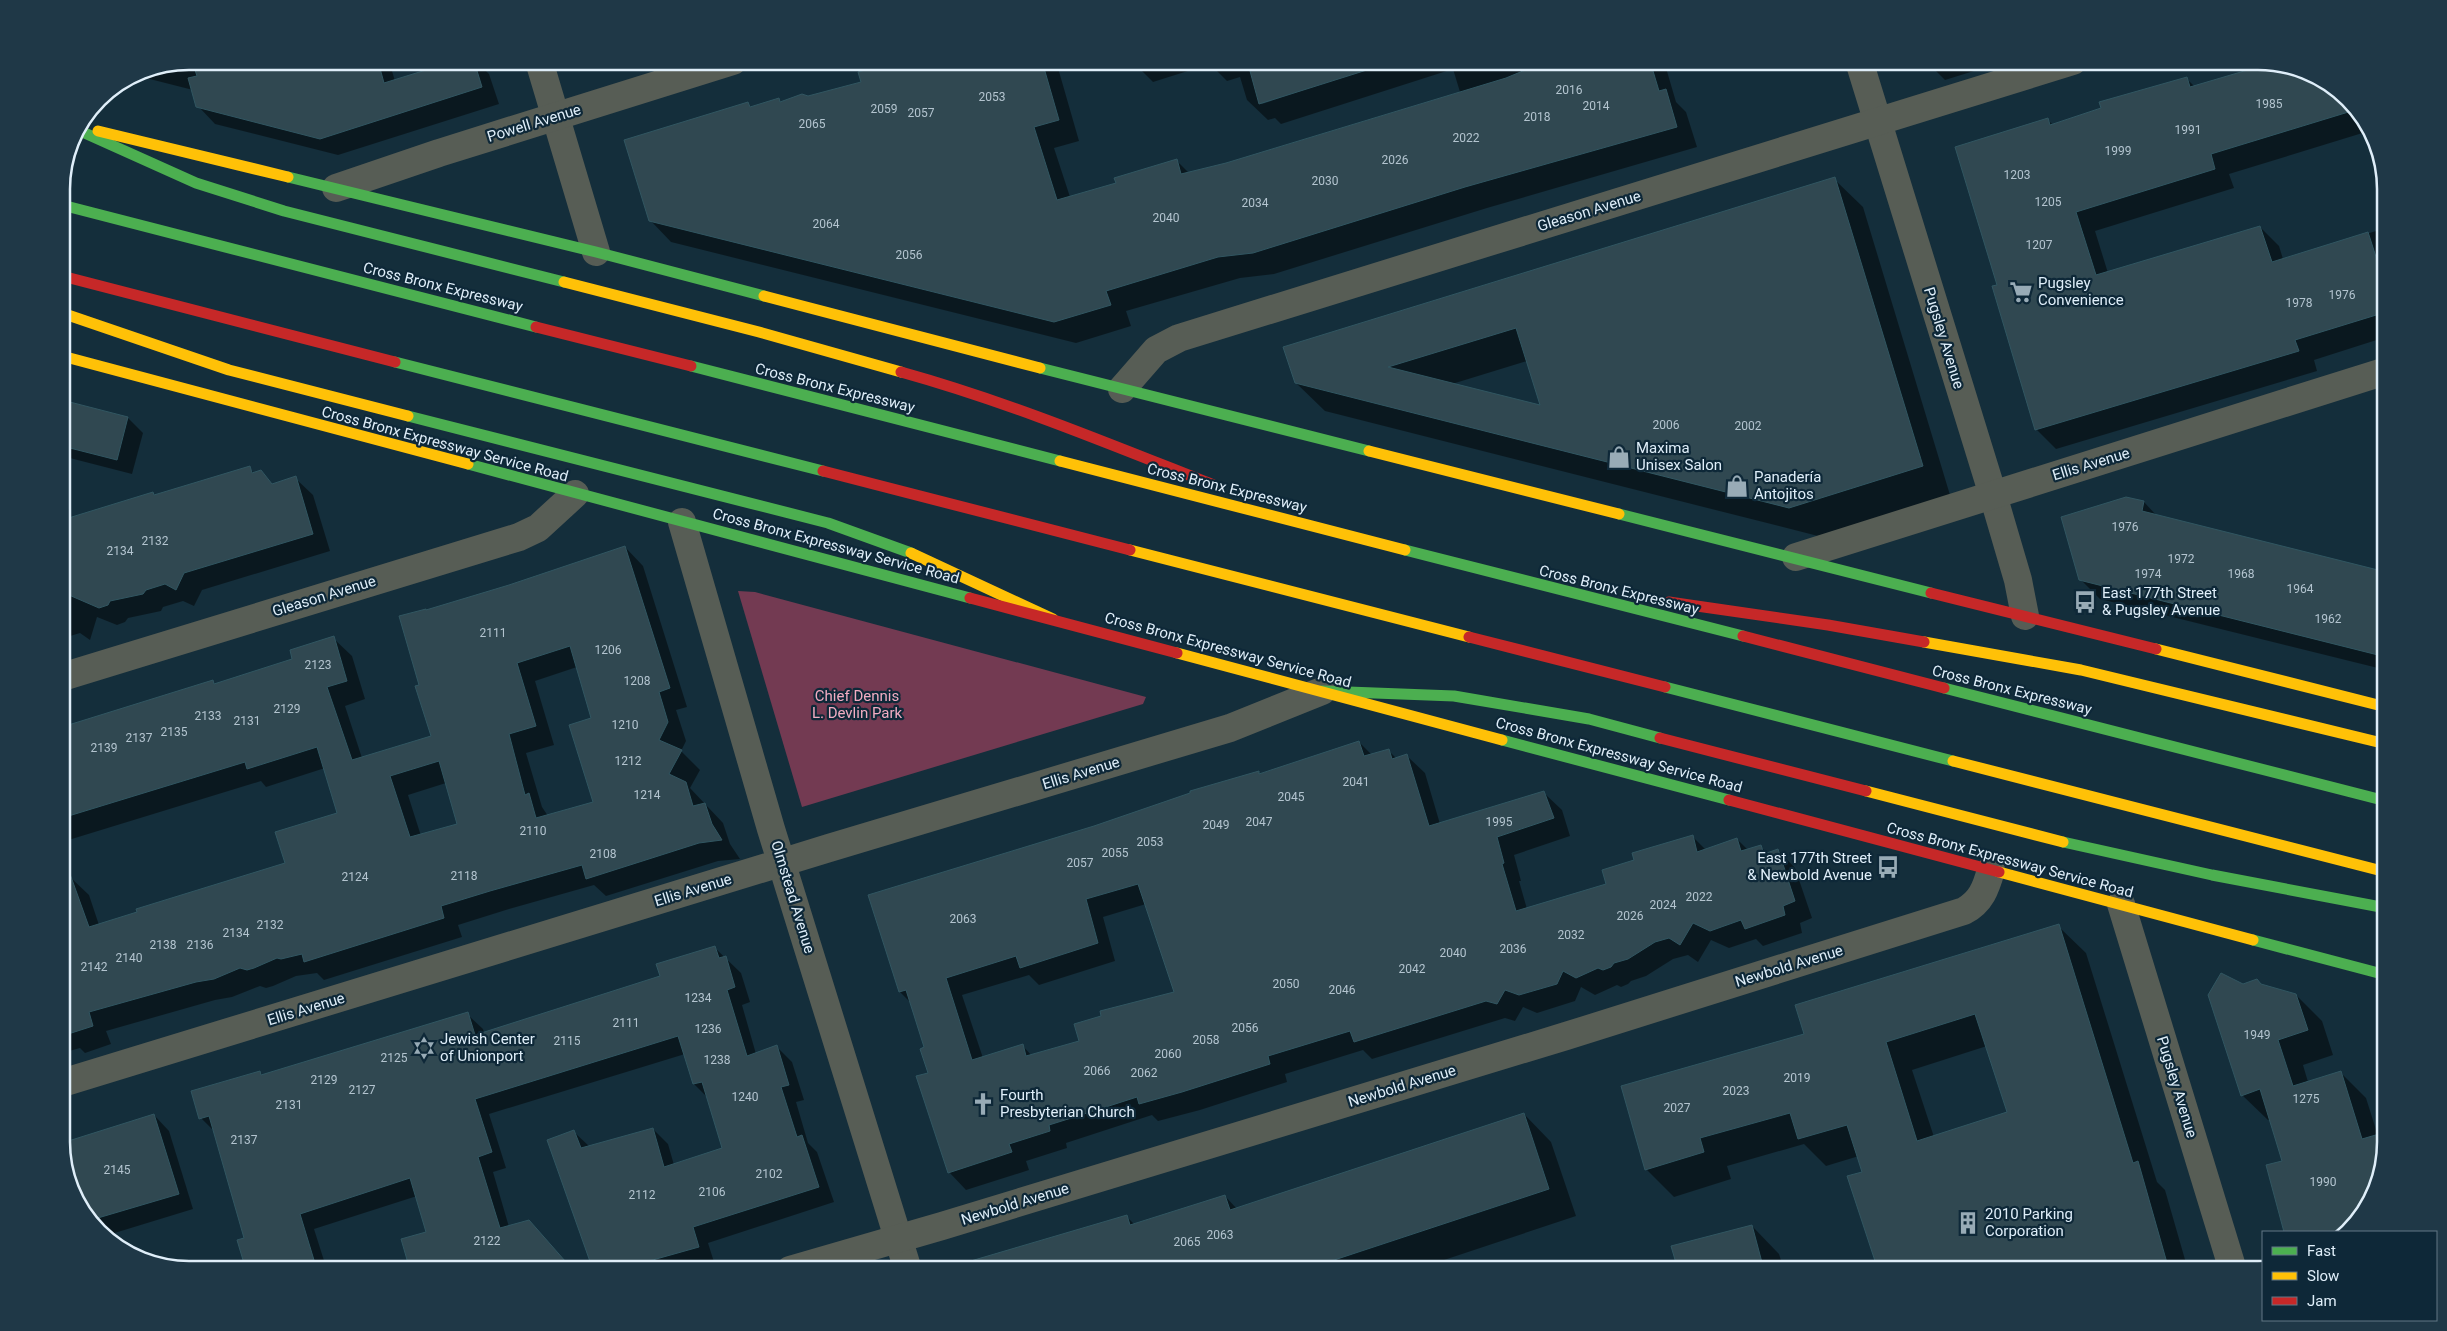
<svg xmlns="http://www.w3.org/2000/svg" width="2447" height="1331" font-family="Roboto,sans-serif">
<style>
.green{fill:#733a52}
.shadow{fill:#0007;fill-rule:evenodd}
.building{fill:#304851;stroke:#315661;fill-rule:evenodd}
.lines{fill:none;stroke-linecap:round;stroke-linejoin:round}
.street{stroke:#575d55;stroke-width:28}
.fast{stroke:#4caf50;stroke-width:11}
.slow{stroke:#ffc107;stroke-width:11}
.jam{stroke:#c62828;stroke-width:11}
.labels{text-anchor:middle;stroke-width:4.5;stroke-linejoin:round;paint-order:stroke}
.number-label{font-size:12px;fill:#b3c4cf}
.street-label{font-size:15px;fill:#dfeef9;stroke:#0e2838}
.poi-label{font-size:15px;fill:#dfeef9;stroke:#0e2838;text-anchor:start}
.park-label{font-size:15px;fill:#f2acc2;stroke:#0e2838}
.rim{fill:none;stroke:#dfeef9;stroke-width:2.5}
</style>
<rect width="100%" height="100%" fill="#142e3b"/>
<!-- green -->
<path class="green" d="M738,591L755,592L1146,697L1143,704L802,807Z"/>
<!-- shadow -->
<g class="shadow">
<path d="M189,61H389L395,81L459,61H476L489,74L499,104L338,155L215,124L198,106L193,90L134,75L140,71Z"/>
<path d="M605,61H649L615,71Z"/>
<path d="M929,61H1056L1079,141L1054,148L1070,197L1117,184L1176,160L1189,173L1226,164L1460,92L1453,69L1281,124L1275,118L1268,120L1247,100L1240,77L1227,81L1210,64L1153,82L1132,61H1383L1260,102L1262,104L1391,61H1664L1676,102L1686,112L1697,147L1487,208L1274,274L1240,278L1126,311L1131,326L1076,343L671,242L650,220L748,103L752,108L778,99L781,102L808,98Z"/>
<path d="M1926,61H2006L1945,80Z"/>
<path d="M2269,64L2315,75L2364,118L2369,131L2229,174L2234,188L2095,231L2108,273L2260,227L2279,246L2283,259L2386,228V337L2314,360L2317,371L2056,449L2036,429L1998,286L2047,119L2053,125L2187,79L2195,87Z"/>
<path d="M1834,179L1863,207L1950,495L1818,536L1325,411L1296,383ZM1527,361L1542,406L1452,384Z"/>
<path d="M62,400L128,418L143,433L132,474L62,456Z"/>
<path d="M249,468L255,474L260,472L273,485L295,478L313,495L330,551L202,590L194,606L183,601L163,607L161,611L128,618L125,622L117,625L97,617L90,640L80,633L67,637L62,631V534L99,523L153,493L156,496Z"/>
<path d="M2144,502L2157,516L2386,573V670L2100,599L2080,579Z"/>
<path d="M625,547L643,566L687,707L676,710L686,741L681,751L700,770L690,788L723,823L730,844L740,859L718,861L606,896L594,885L509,909L458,925L462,937L324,980L317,973L296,976L273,986L266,988L260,986L232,997L215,1000L106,1031L111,1044L85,1053L80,1048L62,1053V880L70,877L89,895L99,925L287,864L339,814L325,768L266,787L261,781L62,842V728L212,681L216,685L294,659L333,638L352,656L365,699L345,706L362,758L432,737L421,685L427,612ZM577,667L593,719L595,803L548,816L542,807L526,753L554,745L535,681ZM446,783L458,825L421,836L408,795Z"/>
<path d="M1359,742L1372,755L1388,750L1397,759L1407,756L1425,773L1440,824L1544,793L1562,810L1570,836L1514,855L1521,881H1519L1527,909L1608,884L1635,861L1692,836L1706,850L1737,839L1748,850L1760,846L1768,854L1778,850L1795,868L1812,918L1800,923L1802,933L1763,946L1756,939L1729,948L1711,940L1698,962L1688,955L1673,959L1646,976L1631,981L1628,984L1621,987L1617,985L1595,995L1581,987L1575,1001L1537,1013L1523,1007L1515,1021L1505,1018L1372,1059L1363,1050L1285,1074L1287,1082L1200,1110L1158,1121L1152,1115L1066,1143L1067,1148L1026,1161L1029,1170L966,1190L949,1172L925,1048L911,1003L900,992L1094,827ZM1146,904L1175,993L1080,1042L1032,1056L1022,1045L983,1058L962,995L1029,975L1039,985L1115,961L1103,917Z"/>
<path d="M2058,926L2086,953L2157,1182L2165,1190L2188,1270H1879L1864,1173L1859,1156L1826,1166L1804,1144L1727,1166L1731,1179L1674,1197L1646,1169L1805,1035ZM1987,1046L2008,1113L1934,1137L1912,1070Z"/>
<path d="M715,948L741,973L750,1002L742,1005L756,1054L777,1047L792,1062L804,1100L796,1102L808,1143L817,1152L834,1202L708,1243L714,1262L686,1270H595L574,1132L590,1147L653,1129L668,1144L674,1165L723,1149L708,1098L694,1084L685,1054L489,1114L506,1168L493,1172L509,1227L529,1221L573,1270H401L399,1262L409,1260L427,1233L417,1196L314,1229L327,1270H247L246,1239L215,1132L201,1118L260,1072L263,1076L467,1014L483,1029L484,1033L662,977Z"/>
<path d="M2243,985L2262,986L2296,995L2322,1021L2333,1055L2303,1065L2308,1082L2340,1072L2366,1098L2378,1136L2386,1142L2372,1199L2343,1232H2286L2267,1166L2284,1162L2271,1119L2268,1120L2242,1095Z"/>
<path d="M1524,1114L1551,1142L1576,1216L1414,1270H972L1126,1216L1134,1224L1225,1196L1237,1209Z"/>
<path d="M154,1115L169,1131L193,1209L108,1235L83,1213L62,1151V1144Z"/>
<path d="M1752,1226L1779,1254L1784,1270H1679Z"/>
</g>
<!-- building -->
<g class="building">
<path d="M192,61H378L384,83L455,61H474L482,87L320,139L196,107L188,78L197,76Z"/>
<path d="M897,61H1042L1059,120L1034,127L1057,200L1116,183L1114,178L1177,159L1181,174L1226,163L1506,78L1547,61H1650L1659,91L1666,89L1677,127L1465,187L1253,253L1218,257L1106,291L1111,305L1054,322L649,221L624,140L748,102L750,107L779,98L780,102L802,94L808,96L861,82L858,72Z"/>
<path d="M1282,61H1369L1370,69L1259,104L1250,71Z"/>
<path d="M2268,64L2315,75L2355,110L2211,154L2215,169L2076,212L2096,275L2260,226L2272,262L2368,232L2386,288V312L2295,340L2299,351L2035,430L1992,286L1997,285L1955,147L2048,118L2050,125L2101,108L2099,102L2187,77L2190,87Z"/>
<path d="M1835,177L1923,466L1789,508L1295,383L1283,347ZM1516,328L1540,405L1388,367Z"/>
<path d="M62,400L128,417L117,460L62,446Z"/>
<path d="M250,466L252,473L261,470L272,484L296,476L313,534L184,573L176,590L165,584L146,590L143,594L110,601L108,605L99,608L62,592V520L153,492L154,495Z"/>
<path d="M2126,497L2144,501L2142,511L2386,572V657L2079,580L2061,517Z"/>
<path d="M625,546L670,688L659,692L668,722L659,740L682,750L669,774L686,782L693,806L705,803L712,824L722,840L699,843L586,879L582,865L490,891L441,906L444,918L304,962L302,954L281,959L277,958L254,968L247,970L240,968L214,979L196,982L89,1012L93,1026L62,1036V861L65,860L89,927L137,912L136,909L285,863L275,832L337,813L317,747L247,769L245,762L62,818V727L213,680L214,684L292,659L290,650L334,636L347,681L327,687L352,760L431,736L415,686L419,685L399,616L426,609V610L509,585ZM570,646L591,718L569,725L593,802L536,818L529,793L525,795L509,734L536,726L517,663ZM439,761L457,824L410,837L390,776Z"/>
<path d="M1359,741L1364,756L1389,749L1392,759L1407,754L1429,826L1544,791L1554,818L1497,837L1504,863L1502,864L1516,911L1606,884L1602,870L1634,860L1632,853L1693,835L1697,852L1737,838L1741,851L1761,845L1764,854L1778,849L1795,901L1783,906L1785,915L1745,929L1741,920L1710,931L1693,923L1680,945L1669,938L1655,942L1628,959L1614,963L1611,967L1603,970L1598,968L1576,978L1563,971L1557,984L1519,995L1505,990L1497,1004L1486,1001L1354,1042L1350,1031L1268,1056L1270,1064L1182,1092L1139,1104L1137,1097L1084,1114L1049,1125L1050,1131L1009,1144L1012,1152L948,1173L916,1076L928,1073L920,1049L924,1047L906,990L899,992L868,895L1094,826L1190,793V791L1259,771V774ZM1138,884L1174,992L1100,1011L1101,1016L1074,1024L1079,1041L1026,1056L1023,1044L972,1060L946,978L1016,956L1020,968L1098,943L1086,899Z"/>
<path d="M2059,924L2133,1163L2138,1161L2169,1270H1878L1847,1176L1862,1172L1847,1125L1798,1139L1790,1113L1700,1138L1704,1152L1645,1170L1621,1086L1804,1034L1795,1005ZM1975,1014L2007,1112L1917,1141L1886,1042Z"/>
<path d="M715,946L719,958L726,956L735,987L727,990L747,1056L777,1045L789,1085L781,1087L797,1137L802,1135L819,1187L693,1227L699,1247L617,1270H593L547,1140L574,1130L581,1148L653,1128L664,1167L722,1148L702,1082L693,1084L678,1036L475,1099L492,1152L478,1157L500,1228L529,1220L573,1270H410L401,1239L426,1232L410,1178L300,1214L317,1270H246L237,1240L244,1238L209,1116L199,1119L191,1091L260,1071L261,1075L468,1012L475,1035L660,976L656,964Z"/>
<path d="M2221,973L2243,984L2257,979L2261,984L2296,994L2308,1030L2278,1040L2293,1086L2341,1071L2362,1139L2386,1132V1142L2372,1199L2343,1232H2284L2266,1165L2282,1161L2260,1089L2241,1096L2208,995Z"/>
<path d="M1524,1113L1549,1189L1304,1270H1268L1265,1261L1235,1270H965L964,1263L1127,1215L1130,1225L1225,1195L1230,1210Z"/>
<path d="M154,1114L179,1194L91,1220L83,1213L62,1151V1143Z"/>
<path d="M1752,1225L1764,1270H1678L1671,1246Z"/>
</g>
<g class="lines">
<!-- street -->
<g class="street">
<path d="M539,61L596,252"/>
<path d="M1859,61L1993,495L2018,580L2025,616"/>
<path d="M336,188L439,153L733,61"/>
<path d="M1122,389L1156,350L1179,338L2073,61"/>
<path d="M682,522L771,829L908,1270"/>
<path d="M1796,557L2386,371"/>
<path d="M62,677L519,537L538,528L575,494"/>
<path d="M2121,904L2233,1270"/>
<path d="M62,1083L829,848L1230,728L1322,691"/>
<path d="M790,1270L942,1226L1566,1036L1964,911C1981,902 1986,888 1991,870"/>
</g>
<!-- fast -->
<g class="fast">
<path d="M78,130L196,183L284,211L564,282"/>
<path d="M288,177L596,252L764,296"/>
<path d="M62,205L536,327"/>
<path d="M395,362L823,471"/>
<path d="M691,366L1060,461"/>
<path d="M1040,368L1369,451"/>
<path d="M408,416L828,523L911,553"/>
<path d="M468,464L970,598"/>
<path d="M1619,514L1931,593"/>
<path d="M1405,550L1743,636"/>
<path d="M1665,687L1953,761"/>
<path d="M1944,688L2386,801"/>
<path d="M1322,691L1454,696L1589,719L1660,738"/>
<path d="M1502,740L1729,800"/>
<path d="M2063,842L2212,875L2386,908"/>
<path d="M2253,940L2386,975"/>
</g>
<!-- slow -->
<g class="slow">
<path d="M98,131L288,177"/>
<path d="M564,282L759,332L901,372"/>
<path d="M764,296L1040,368"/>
<path d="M62,313L229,370L408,416"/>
<path d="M62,356L468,464"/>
<path d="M1369,451L1619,514"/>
<path d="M1060,461L1405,550"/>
<path d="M1130,550L1469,637"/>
<path d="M911,553L1053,619"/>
<path d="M1924,642L2081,670L2386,744"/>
<path d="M2156,649L2386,707"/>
<path d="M1177,653L1502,740"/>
<path d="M1953,761L2386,872"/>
<path d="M1866,791L2063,842"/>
<path d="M1999,872L2253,940"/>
</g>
<!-- jam -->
<g class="jam">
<path d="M62,276L395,362"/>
<path d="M536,327L691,366"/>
<path d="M901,372C1009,402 1112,445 1216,486"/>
<path d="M823,471L1130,550"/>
<path d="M1931,593L2156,649"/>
<path d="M970,598L1177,653"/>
<path d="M1669,602L1828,625L1924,642"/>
<path d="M1743,636L1944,688"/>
<path d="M1469,637L1665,687"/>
<path d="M1660,738L1866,791"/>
<path d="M1729,800L1999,872"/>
</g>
</g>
<!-- icons -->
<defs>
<symbol id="supermarket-bare" viewBox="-9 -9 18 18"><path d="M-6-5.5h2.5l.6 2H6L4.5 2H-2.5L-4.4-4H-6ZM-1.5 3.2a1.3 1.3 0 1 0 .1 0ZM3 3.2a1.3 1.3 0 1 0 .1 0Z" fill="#98abb6" stroke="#0e2838" stroke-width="2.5" paint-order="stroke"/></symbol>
<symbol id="shop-bare" viewBox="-9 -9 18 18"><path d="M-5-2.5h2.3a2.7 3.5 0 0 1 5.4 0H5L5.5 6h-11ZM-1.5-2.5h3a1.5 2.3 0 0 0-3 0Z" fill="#98abb6" stroke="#0e2838" stroke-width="2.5" paint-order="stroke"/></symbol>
<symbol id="bus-bare" viewBox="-9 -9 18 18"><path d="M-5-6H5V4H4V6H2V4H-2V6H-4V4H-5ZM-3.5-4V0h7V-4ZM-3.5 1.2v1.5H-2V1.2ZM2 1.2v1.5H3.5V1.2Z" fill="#98abb6" stroke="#0e2838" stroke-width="2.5" paint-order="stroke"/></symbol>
<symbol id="synagogue-bare" viewBox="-9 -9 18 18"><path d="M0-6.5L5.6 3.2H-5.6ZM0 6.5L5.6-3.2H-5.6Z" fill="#98abb6" stroke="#0e2838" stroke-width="2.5" paint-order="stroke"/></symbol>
<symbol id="church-bare" viewBox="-9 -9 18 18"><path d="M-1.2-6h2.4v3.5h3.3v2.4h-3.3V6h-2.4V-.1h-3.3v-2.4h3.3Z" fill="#98abb6" stroke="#0e2838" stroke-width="2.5" paint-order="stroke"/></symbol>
<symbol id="building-bare" viewBox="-9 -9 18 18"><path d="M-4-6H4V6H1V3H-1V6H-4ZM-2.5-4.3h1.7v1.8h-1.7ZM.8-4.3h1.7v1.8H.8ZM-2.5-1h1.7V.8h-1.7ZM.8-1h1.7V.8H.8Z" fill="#98abb6" stroke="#0e2838" stroke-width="2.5" paint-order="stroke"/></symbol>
</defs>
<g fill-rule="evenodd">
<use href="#supermarket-bare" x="2005" y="276" width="32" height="32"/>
<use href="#shop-bare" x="1603" y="441" width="32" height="32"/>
<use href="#shop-bare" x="1721" y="470" width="32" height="32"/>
<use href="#bus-bare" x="2069" y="586" width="32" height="32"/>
<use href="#bus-bare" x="1872" y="851" width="32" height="32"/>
<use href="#synagogue-bare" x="408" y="1032" width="32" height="32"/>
<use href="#church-bare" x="967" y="1088" width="32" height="32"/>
<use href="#building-bare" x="1952" y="1207" width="32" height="32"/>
</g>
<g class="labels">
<!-- number labels -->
<g class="number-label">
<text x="1569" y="94">2016</text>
<text x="992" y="101">2053</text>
<text x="2269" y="108">1985</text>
<text x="1596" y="110">2014</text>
<text x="884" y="113">2059</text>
<text x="921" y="117">2057</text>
<text x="1537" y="121">2018</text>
<text x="812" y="128">2065</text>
<text x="2188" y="134">1991</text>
<text x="1466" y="142">2022</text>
<text x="2118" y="155">1999</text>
<text x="1395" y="164">2026</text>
<text x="2017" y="179">1203</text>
<text x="1325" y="185">2030</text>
<text x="2048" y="206">1205</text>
<text x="1255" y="207">2034</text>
<text x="1166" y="222">2040</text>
<text x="826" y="228">2064</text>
<text x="2039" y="249">1207</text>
<text x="909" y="259">2056</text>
<text x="2342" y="299">1976</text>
<text x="2299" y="307">1978</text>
<text x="1666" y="429">2006</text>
<text x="1748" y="430">2002</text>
<text x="2125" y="531">1976</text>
<text x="155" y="545">2132</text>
<text x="120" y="555">2134</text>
<text x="2181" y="563">1972</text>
<text x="2148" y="578">1974</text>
<text x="2241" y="578">1968</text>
<text x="2300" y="593">1964</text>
<text x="2328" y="623">1962</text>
<text x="493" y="637">2111</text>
<text x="608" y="654">1206</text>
<text x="318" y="669">2123</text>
<text x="637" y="685">1208</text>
<text x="287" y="713">2129</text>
<text x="208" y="720">2133</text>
<text x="247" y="725">2131</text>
<text x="625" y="729">1210</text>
<text x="174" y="736">2135</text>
<text x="139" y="742">2137</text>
<text x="104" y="752">2139</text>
<text x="628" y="765">1212</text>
<text x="1356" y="786">2041</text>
<text x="647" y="799">1214</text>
<text x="1291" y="801">2045</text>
<text x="1259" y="826">2047</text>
<text x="1499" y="826">1995</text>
<text x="1216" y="829">2049</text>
<text x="533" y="835">2110</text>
<text x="1150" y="846">2053</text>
<text x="1115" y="857">2055</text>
<text x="603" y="858">2108</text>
<text x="1080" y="867">2057</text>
<text x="464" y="880">2118</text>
<text x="355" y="881">2124</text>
<text x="1699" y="901">2022</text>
<text x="1663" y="909">2024</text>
<text x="1630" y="920">2026</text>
<text x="963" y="923">2063</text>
<text x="270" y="929">2132</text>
<text x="236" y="937">2134</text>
<text x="1571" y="939">2032</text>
<text x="163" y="949">2138</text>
<text x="200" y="949">2136</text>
<text x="1513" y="953">2036</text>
<text x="1453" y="957">2040</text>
<text x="129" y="962">2140</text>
<text x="94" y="971">2142</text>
<text x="1412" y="973">2042</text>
<text x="1286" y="988">2050</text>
<text x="1342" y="994">2046</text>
<text x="698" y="1002">1234</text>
<text x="626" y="1027">2111</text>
<text x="1245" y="1032">2056</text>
<text x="708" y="1033">1236</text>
<text x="2257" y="1039">1949</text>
<text x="1206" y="1044">2058</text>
<text x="567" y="1045">2115</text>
<text x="1168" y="1058">2060</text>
<text x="394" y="1062">2125</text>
<text x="717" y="1064">1238</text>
<text x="1097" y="1075">2066</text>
<text x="1144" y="1077">2062</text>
<text x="1797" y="1082">2019</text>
<text x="324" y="1084">2129</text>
<text x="362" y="1094">2127</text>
<text x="1736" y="1095">2023</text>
<text x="745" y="1101">1240</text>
<text x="2306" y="1103">1275</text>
<text x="289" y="1109">2131</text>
<text x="1677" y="1112">2027</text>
<text x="244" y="1144">2137</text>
<text x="117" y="1174">2145</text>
<text x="769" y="1178">2102</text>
<text x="2323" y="1186">1990</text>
<text x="712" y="1196">2106</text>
<text x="642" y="1199">2112</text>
<text x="1220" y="1239">2063</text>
<text x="487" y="1245">2122</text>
<text x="1187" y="1246">2065</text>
</g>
<!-- street labels -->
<g class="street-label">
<text transform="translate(534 123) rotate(-17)" y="5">Powell Avenue</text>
<text transform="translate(1589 211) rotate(-17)" y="5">Gleason Avenue</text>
<text transform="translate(443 287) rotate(14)" y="5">Cross Bronx Expressway</text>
<text transform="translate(1944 338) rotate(73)" y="5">Pugsley Avenue</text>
<text transform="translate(835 388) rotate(14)" y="5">Cross Bronx Expressway</text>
<text transform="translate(445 444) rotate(15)" y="5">Cross Bronx Expressway Service Road</text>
<text transform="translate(2091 464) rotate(-17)" y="5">Ellis Avenue</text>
<text transform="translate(1227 488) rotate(14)" y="5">Cross Bronx Expressway</text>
<text transform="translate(836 546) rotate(15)" y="5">Cross Bronx Expressway Service Road</text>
<text transform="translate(1619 590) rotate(14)" y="5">Cross Bronx Expressway</text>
<text transform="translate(324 596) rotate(-17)" y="5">Gleason Avenue</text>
<text transform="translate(1228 650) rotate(15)" y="5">Cross Bronx Expressway Service Road</text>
<text transform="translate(2012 690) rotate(14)" y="5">Cross Bronx Expressway</text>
<text transform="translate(1619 755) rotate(15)" y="5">Cross Bronx Expressway Service Road</text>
<text transform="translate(1081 773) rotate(-17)" y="5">Ellis Avenue</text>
<text transform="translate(2010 860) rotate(15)" y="5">Cross Bronx Expressway Service Road</text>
<text transform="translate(693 890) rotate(-17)" y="5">Ellis Avenue</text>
<text transform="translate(793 897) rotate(73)" y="5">Olmstead Avenue</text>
<text transform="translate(1789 966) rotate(-17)" y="5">Newbold Avenue</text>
<text transform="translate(306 1009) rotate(-17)" y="5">Ellis Avenue</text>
<text transform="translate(1402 1086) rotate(-17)" y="5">Newbold Avenue</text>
<text transform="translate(2177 1087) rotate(73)" y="5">Pugsley Avenue</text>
<text transform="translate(1015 1204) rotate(-17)" y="5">Newbold Avenue</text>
</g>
<!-- poi labels -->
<g class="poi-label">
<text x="2038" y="288">Pugsley<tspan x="2038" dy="17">Convenience</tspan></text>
<text x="1636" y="453">Maxima<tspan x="1636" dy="17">Unisex Salon</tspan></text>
<text x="1754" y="482">Panadería<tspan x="1754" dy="17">Antojitos</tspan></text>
<text x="2102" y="598">East 177th Street<tspan x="2102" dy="17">&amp; Pugsley Avenue</tspan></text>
<text x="1872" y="863" text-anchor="end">East 177th Street<tspan x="1872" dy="17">&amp; Newbold Avenue</tspan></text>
<text x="440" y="1044">Jewish Center<tspan x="440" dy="17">of Unionport</tspan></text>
<text x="1000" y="1100">Fourth<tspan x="1000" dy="17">Presbyterian Church</tspan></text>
<text x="1985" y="1219">2010 Parking<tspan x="1985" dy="17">Corporation</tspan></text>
</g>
<!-- park labels -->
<g class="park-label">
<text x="857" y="701">Chief Dennis<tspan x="857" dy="17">L. Devlin Park</tspan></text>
</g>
</g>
<!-- crop -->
<path d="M0 0H2447V1331H0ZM189 70H2258A119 119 0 0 1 2377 189V1142A119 119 0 0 1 2258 1261H189A119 119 0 0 1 70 1142V189A119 119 0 0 1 189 70Z" fill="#1f3847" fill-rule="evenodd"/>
<path class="rim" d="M189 70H2258A119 119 0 0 1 2377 189V1142A119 119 0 0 1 2258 1261H189A119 119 0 0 1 70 1142V189A119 119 0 0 1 189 70Z"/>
<!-- legend -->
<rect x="2262" y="1231" width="175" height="90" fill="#0e2838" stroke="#627785"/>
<rect x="2272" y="1247" width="25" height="8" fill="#4caf50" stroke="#627785"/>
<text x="2307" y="1256" font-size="15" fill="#dfeef9">Fast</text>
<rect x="2272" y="1272" width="25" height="8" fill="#ffc107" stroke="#627785"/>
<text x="2307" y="1281" font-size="15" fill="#dfeef9">Slow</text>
<rect x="2272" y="1297" width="25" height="8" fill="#c62828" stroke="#627785"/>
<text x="2307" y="1306" font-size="15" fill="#dfeef9">Jam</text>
</svg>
